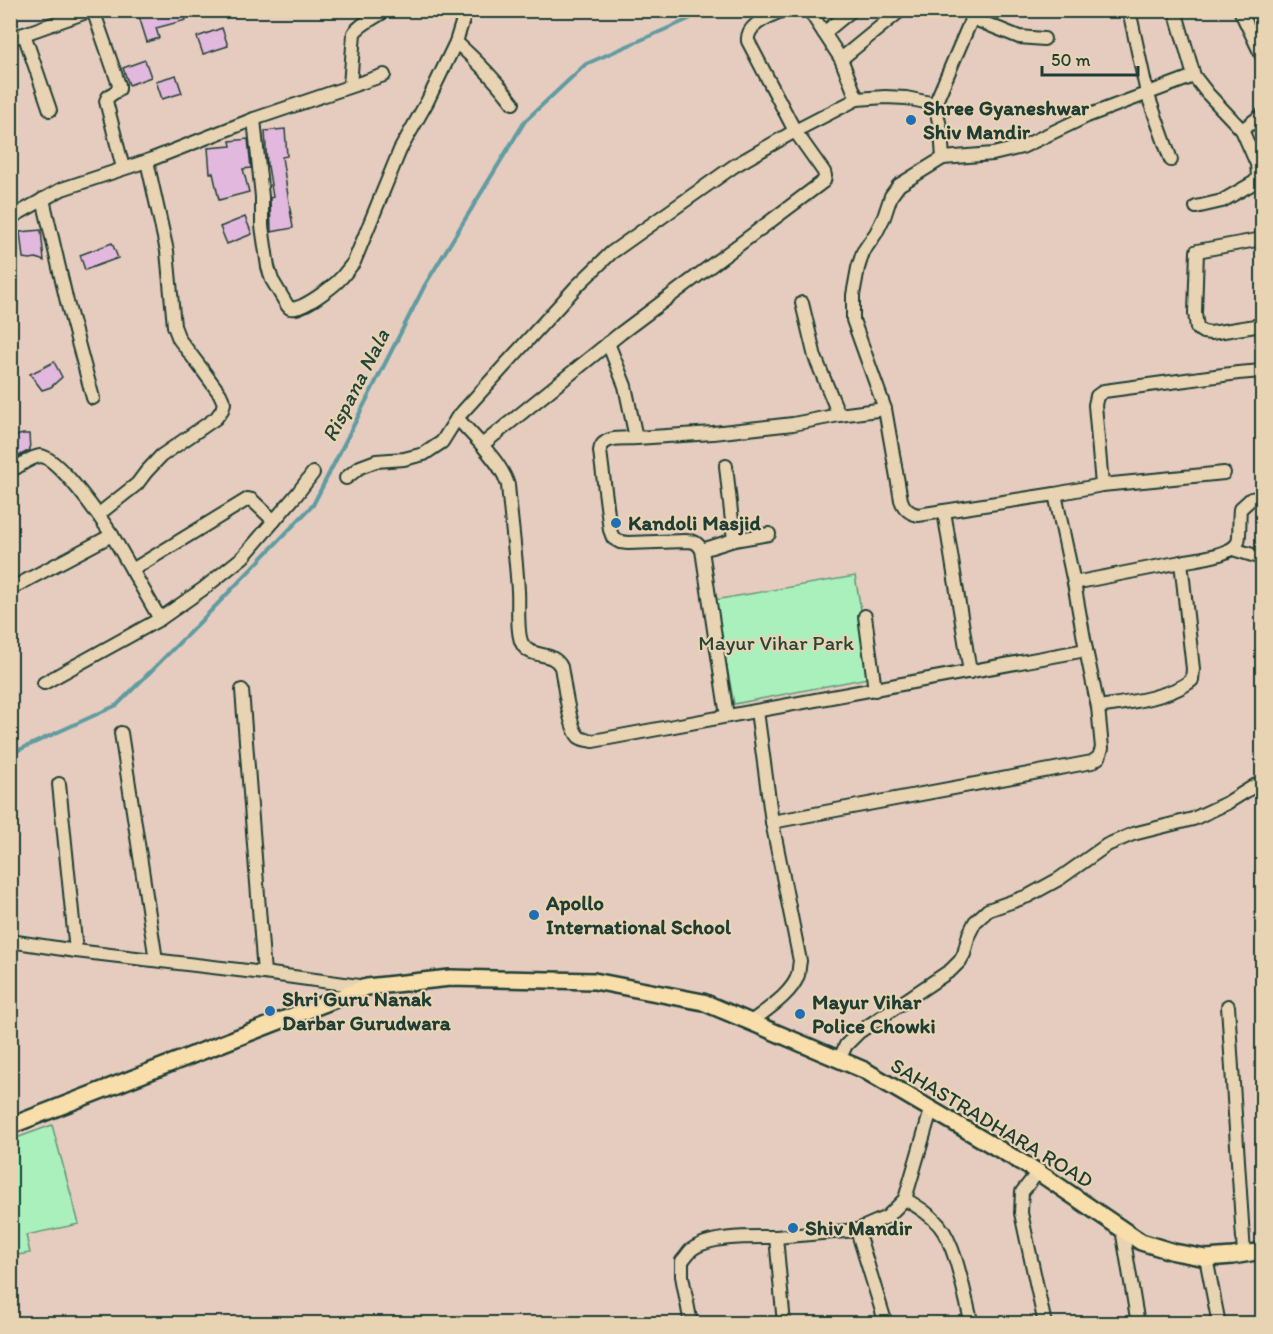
<svg xmlns="http://www.w3.org/2000/svg" width="1273" height="1334" font-family="Itim,sans-serif">
<style>
.green{fill:#a9f0bd;stroke:#649678;stroke-width:1.5}
.lines{fill:none;stroke-linecap:round;stroke-linejoin:round}
.stream{stroke:#609ca1;stroke-width:4}
.building{fill:#e2b8de;stroke:#1f3d34;stroke-width:1.5}
.minor-casing{stroke:#1f3d34;stroke-width:16}
.major-casing{stroke:#1f3d34;stroke-width:20}
.minor{stroke:#e8d4b2;stroke-width:12}
.major{stroke:#f8deab;stroke-width:15}
.poi-dot{fill:#1f6fb2;stroke:#e8d4b2;stroke-width:2}
.labels{text-anchor:middle;stroke-width:4.5;stroke-linejoin:round;paint-order:stroke}
.poi-label{font-size:21px;font-weight:bold;fill:#1f3d34;stroke:#e8d4b2;text-anchor:start}
.park-label{font-size:21px;fill:#26463b;stroke:#e8d4b2}
.street-label{font-size:21px;fill:#1f3d34;stroke:#e8d4b2}
.water-label{font-size:22px;font-style:italic;fill:#24453d;stroke:#e8d4b2}
</style>
<rect width="100%" height="100%" fill="#e6ccbf"/>
<filter id="ink" filterUnits="userSpaceOnUse"><feTurbulence type="fractalNoise" baseFrequency=".0167" numOctaves="2"/><feDisplacementMap in="SourceGraphic" scale="12" xChannelSelector="R" yChannelSelector="G"/><feConvolveMatrix kernelMatrix="1 2 1 2 8 2 1 2 1" color-interpolation-filters="sRGB"/></filter>
<g filter="url(#ink)">
<!-- green -->
<g class="green">
<path d="M855,576L873,677L734,704L714,600Z"/>
<path d="M52,1125L79,1224L26,1235L30,1253L11,1256V1140Z"/>
</g>
<g class="lines">
<!-- stream -->
<path class="stream" d="M10,754L117,705L204,618L313,505L425,285L525,121L586,64L689,19L701,10"/>
</g>
<!-- building -->
<g class="building">
<path d="M137,10H184L186,20L156,28L159,38L147,42Z"/>
<path d="M222,28L228,46L203,54L197,37Z"/>
<path d="M145,60L151,77L129,85L123,68Z"/>
<path d="M176,75L182,93L162,99L156,81Z"/>
<path d="M285,129L287,156L282,157L293,228L271,232L270,198L273,197L268,166H267L265,131Z"/>
<path d="M248,139L251,168L243,169L249,192L219,200L213,173H210L208,148L231,146L230,141Z"/>
<path d="M245,217L252,234L227,244L220,227Z"/>
<path d="M41,230L44,261L36,258L30,259L23,258L20,232Z"/>
<path d="M112,243L118,258L85,270L80,255Z"/>
<path d="M54,362L62,377L51,387L42,390L30,374Z"/>
<path d="M23,434H29L30,450L15,458L12,459V437Z"/>
</g>
<g class="lines">
<defs>
<g id="minor">
<path d="M93,10L119,85V89L108,97L106,101L123,168"/>
<path d="M782,10C770,17 746,24 748,41L795,131L824,172L825,176L824,181L621,333L482,445L457,418L577,286L611,253L734,166L795,131L857,99L885,97L906,98L935,104L941,131L943,158"/>
<path d="M809,10L841,59L857,99"/>
<path d="M1129,10L1147,93L1171,160"/>
<path d="M1175,10L1194,76L1208,94L1242,130L1262,115"/>
<path d="M1240,10L1262,56"/>
<path d="M824,33L852,10"/>
<path d="M24,34L50,110"/>
<path d="M10,39L92,10"/>
<path d="M456,42C477,61 496,80 513,103"/>
<path d="M841,59L901,10"/>
<path d="M1194,76L1087,116L1022,147L993,154L943,158L899,185L891,196L884,217L876,233L863,252L858,268L853,295V320L885,409L901,500C904,509 909,513 918,515L1055,494L1102,485L1095,405L1097,396L1104,391L1238,373L1262,371"/>
<path d="M350,86L354,33C361,23 375,18 386,10"/>
<path d="M935,104L972,18L1019,37L1044,39"/>
<path d="M254,119L262,197V226L268,267L272,280L287,305C288,306 289,308 290,308C301,312 335,285 342,277C346,272 350,267 354,262L400,150L427,102L456,42L466,10"/>
<path d="M43,199L67,302L93,398"/>
<path d="M1196,207L1222,201L1255,182L1258,176L1257,164L1242,130"/>
<path d="M10,218L62,189L147,161L254,119L384,75"/>
<path d="M1262,239L1197,251L1195,313L1197,328L1203,332L1211,333L1262,325"/>
<path d="M802,303L815,357L839,415"/>
<path d="M608,343L625,386L636,438L713,433L793,424L839,415L885,409"/>
<path d="M636,438C624,439 602,435 600,451L610,530L613,538L620,542L628,543L685,541C694,541 697,542 702,550L727,716"/>
<path d="M482,445C492,457 503,469 508,485C511,520 516,555 518,591C519,603 516,636 523,645C531,659 553,650 561,667C564,682 569,728 579,737C583,740 588,740 593,741L1086,650"/>
<path d="M726,466L734,540"/>
<path d="M10,471C19,467 30,457 40,456C57,455 102,520 112,535"/>
<path d="M346,478L360,467L376,461L404,459L424,454L442,442L457,418"/>
<path d="M1102,485L1224,473"/>
<path d="M944,511L970,672"/>
<path d="M99,514L137,484L146,472L161,456L216,418L222,410L224,403L220,394L201,368L179,339L174,326L167,251L147,161"/>
<path d="M1233,549L1262,558"/>
<path d="M702,550L734,540L769,534"/>
<path d="M132,570L160,619L203,589L243,557L297,494L313,473"/>
<path d="M1074,583L1181,562"/>
<path d="M10,589L112,535L132,570L248,499L252,500L274,521"/>
<path d="M865,616L875,690"/>
<path d="M44,683L160,619"/>
<path d="M242,690L264,973"/>
<path d="M1098,707C1125,703 1170,698 1192,680L1193,669L1181,562C1195,559 1232,556 1238,542C1240,537 1239,517 1240,509L1251,499L1262,497"/>
<path d="M121,733L156,960"/>
<path d="M59,784L76,951"/>
<path d="M772,822L1092,762L1099,757L1102,748L1098,707L1086,650L1074,583L1055,494"/>
<path d="M10,941L76,951L264,973L366,987"/>
<path d="M1228,1006L1244,1254"/>
<path d="M751,1022C766,1010 792,994 798,975C799,971 799,965 800,961L772,822L757,711"/>
<path d="M839,1060L846,1045L859,1032L951,970L960,961L964,954L969,934L975,922L988,910L1028,896L1059,879L1107,845L1133,834L1193,819L1227,803L1256,785L1262,784"/>
<path d="M1038,1172L1022,1192L1021,1213L1045,1324"/>
<path d="M905,1199L931,1110"/>
<path d="M1122,1229L1138,1324"/>
<path d="M1206,1258L1219,1324"/>
<path d="M691,1324L682,1276V1261C685,1258 688,1253 691,1250C710,1235 753,1237 776,1237"/>
<path d="M784,1324L776,1237L857,1230"/>
<path d="M886,1324L857,1230L887,1217L905,1199C918,1207 930,1214 939,1225C957,1247 964,1295 972,1324"/>
</g>
<path id="major" d="M10,1126L367,987L450,978L594,981L703,1002L864,1070L1038,1172L1141,1242L1174,1252L1206,1258L1233,1256L1262,1251"/>
</defs>
<!-- minor casing -->
<use href="#minor" class="minor-casing"/>
<!-- major casing -->
<use href="#major" class="major-casing"/>
<!-- minor -->
<use href="#minor" class="minor"/>
<!-- major -->
<use href="#major" class="major"/>
</g>
</g>
<!-- markers -->
<g class="poi-dot">
<circle cx="911" cy="120" r="6"/>
<circle cx="616" cy="523" r="6"/>
<circle cx="534" cy="915" r="6"/>
<circle cx="270" cy="1011" r="6"/>
<circle cx="800" cy="1014" r="6"/>
<circle cx="793" cy="1228" r="6"/>
</g>
<g class="labels">
<!-- poi labels -->
<g class="poi-label">
<text x="923" y="115">Shree Gyaneshwar<tspan x="923" dy="24">Shiv Mandir</tspan></text>
<text x="628" y="530">Kandoli Masjid</text>
<text x="546" y="910">Apollo<tspan x="546" dy="24">International School</tspan></text>
<text x="282" y="1006">Shri Guru Nanak<tspan x="282" dy="24">Darbar Gurudwara</tspan></text>
<text x="812" y="1009">Mayur Vihar<tspan x="812" dy="24">Police Chowki</tspan></text>
<text x="805" y="1235">Shiv Mandir</text>
</g>
<!-- park labels -->
<g class="park-label">
<text x="776" y="650">Mayur Vihar Park</text>
</g>
<!-- street labels -->
<g class="street-label">
<text transform="translate(992 1123) rotate(31)" y="7">SAHASTRADHARA ROAD</text>
</g>
<!-- water labels -->
<g class="water-label">
<text transform="translate(355 385) rotate(-63)" y="8">Rispana Nala</text>
</g>
</g>
<!-- margin -->
<rect width="1273" height="1334" fill="none" stroke="#e8d4b2" stroke-width="36"/>
<rect x="18" y="18" width="1237" height="1298" fill="none" stroke="#1f3d34" stroke-width="2" filter="url(#ink)"/>
<!-- scale -->
<path d="M1042 66v9h96v-9" fill="none" stroke="#1f3d34" stroke-width="3"/>
<text x="1051" y="66" font-size="18" fill="#1f3d34" stroke="#e8d4b2" stroke-width="4.5" paint-order="stroke">50 m</text>
</svg>
